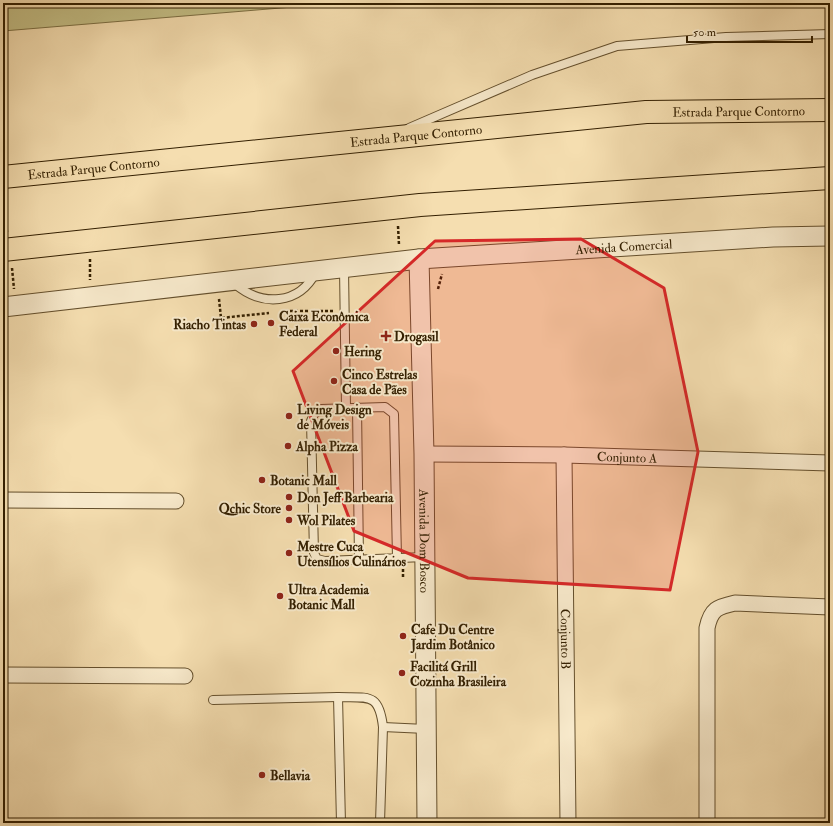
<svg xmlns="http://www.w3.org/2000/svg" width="833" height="826" font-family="'IM FELL Double Pica',serif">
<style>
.green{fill:#c4bf86;stroke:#7c6f43}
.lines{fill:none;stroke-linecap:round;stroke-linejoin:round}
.service-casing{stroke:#644f2c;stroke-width:10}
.minor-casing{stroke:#644f2c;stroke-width:17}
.tertiary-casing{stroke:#644f2c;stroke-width:21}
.trunk-casing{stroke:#331f00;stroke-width:24}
.path{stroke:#331f00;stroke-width:2.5;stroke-dasharray:3 2;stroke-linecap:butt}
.service{stroke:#f8eacc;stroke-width:8}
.minor{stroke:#f8eacc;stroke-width:15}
.tertiary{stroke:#f8eacc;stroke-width:19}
.trunk{stroke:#f5deb0;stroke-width:22}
.marked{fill:#d62828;fill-opacity:0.2;stroke:#d62828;stroke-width:3;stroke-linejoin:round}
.poi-dot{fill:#8f2418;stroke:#f8eacc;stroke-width:1.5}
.labels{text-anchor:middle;stroke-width:4;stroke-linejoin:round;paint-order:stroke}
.street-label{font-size:13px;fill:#331f00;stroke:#f8eacc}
.poi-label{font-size:13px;font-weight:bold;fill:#331f00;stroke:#f8eacc;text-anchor:start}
</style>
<rect width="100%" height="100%" fill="#f5deb0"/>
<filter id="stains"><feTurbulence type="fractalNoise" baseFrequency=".005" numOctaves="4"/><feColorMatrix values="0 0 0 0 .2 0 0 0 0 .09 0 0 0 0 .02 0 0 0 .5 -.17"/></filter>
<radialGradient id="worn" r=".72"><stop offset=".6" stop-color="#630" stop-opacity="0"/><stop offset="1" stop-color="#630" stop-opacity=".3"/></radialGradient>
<!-- green -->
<path class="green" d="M3,3H341L3,31Z"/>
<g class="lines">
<defs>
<g id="service">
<path d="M409,128L532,75L617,46L726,37L830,34"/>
<path d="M344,268L346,408"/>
<path d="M235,284C262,307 299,305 316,272"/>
<path d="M357,407L359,560"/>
<path d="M397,558L394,414L385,407L321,409L314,414L311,421L314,553L317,559L325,561L425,557"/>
<path d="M213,700L338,697"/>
<path d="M383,727L426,729"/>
<path d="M341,823L338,697C368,698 379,692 383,727L380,823"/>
</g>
<g id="minor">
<path id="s1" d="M424,454L564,455L830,463"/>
<path id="s2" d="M564,455L568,823"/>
<path d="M3,500L176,501"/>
<path d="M3,675L185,676"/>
<path d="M707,823V628C711,609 717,607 735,603L830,607"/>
</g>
<g id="tertiary">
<path id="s3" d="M419,259L424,454L427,823"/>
<path id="s4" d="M3,307L419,259L773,237L830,236"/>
</g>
<g id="trunk">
<path id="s5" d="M3,177L646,112L830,110"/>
<path d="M3,250L420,205L830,178"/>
</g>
</defs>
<!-- service casing -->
<use href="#service" class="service-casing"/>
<!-- minor casing -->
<use href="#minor" class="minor-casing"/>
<!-- tertiary casing -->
<use href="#tertiary" class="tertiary-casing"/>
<!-- trunk casing -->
<use href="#trunk" class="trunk-casing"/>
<!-- path -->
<g class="path">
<path d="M3,195L7,232"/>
<path d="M398,226L399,245"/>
<path d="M90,259V280"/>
<path d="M12,268L14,289"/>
<path d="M438,289L442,274"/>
<path d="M219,299L221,318L269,313"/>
<path d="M290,311H333"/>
<path d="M403,569V578"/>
</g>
<!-- service -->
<use href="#service" class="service"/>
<!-- minor -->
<use href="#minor" class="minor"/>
<!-- tertiary -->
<use href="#tertiary" class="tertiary"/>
<!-- trunk -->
<use href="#trunk" class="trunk"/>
</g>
<!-- marked area -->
<path class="marked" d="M581,239L664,288L698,452L670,590L468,578L354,531L293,371L435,241Z"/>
<!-- markers -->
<g class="poi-dot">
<circle cx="271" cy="323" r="4"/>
<circle cx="254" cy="324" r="4"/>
<path d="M384 330h4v4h4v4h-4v4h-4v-4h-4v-4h4z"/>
<circle cx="336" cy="351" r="4"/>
<circle cx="334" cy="381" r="4"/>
<circle cx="289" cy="416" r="4"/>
<circle cx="288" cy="446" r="4"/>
<circle cx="262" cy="480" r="4"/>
<circle cx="289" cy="497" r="4"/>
<circle cx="289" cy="508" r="4"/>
<circle cx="289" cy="520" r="4"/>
<circle cx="289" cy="553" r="4"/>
<circle cx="280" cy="596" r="4"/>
<circle cx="403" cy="636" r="4"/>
<circle cx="402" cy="673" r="4"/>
<circle cx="262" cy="775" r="4"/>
</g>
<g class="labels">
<!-- street labels -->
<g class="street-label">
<text dy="5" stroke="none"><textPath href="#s5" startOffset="739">Estrada Parque Contorno</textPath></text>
<text dy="5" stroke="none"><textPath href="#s5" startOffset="415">Estrada Parque Contorno</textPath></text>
<text dy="5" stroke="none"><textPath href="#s5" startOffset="91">Estrada Parque Contorno</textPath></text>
<text dy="5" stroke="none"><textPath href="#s4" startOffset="624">Avenida Comercial</textPath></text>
<text dy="5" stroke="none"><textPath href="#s1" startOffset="203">Conjunto A</textPath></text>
<text dy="5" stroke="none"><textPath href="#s3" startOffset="282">Avenida Dom Bosco</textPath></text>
<text dy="5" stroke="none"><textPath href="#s2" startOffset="184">Conjunto B</textPath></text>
</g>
<!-- poi labels -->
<g class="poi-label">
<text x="279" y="321">Caixa Econômica<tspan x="279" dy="15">Federal</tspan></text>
<text x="246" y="329" text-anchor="end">Riacho Tintas</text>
<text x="394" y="341">Drogasil</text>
<text x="344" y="356">Hering</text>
<text x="342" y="379">Cinco Estrelas<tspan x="342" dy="15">Casa de Pães</tspan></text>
<text x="297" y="414">Living Design<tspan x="297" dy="15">de Móveis</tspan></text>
<text x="296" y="451">Alpha Pizza</text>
<text x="270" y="485">Botanic Mall</text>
<text x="297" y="502">Don Jeff Barbearia</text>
<text x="281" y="513" text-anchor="end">Qchic Store</text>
<text x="297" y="525">Wol Pilates</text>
<text x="297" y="551">Mestre Cuca<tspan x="297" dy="15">Utensílios Culinários</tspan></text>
<text x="288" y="594">Ultra Academia<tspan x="288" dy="15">Botanic Mall</tspan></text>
<text x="411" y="634">Cafe Du Centre<tspan x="411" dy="15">Jardim Botânico</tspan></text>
<text x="410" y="671">Facilitá Grill<tspan x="410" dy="15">Cozinha Brasileira</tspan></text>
<text x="270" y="780">Bellavia</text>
</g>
</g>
<!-- margin -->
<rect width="833" height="826" fill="none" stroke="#f5deb0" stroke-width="16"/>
<rect x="4" y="4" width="825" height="818" fill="none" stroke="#331f00" stroke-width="2"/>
<rect x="8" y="8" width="817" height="810" fill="none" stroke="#331f00"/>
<!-- scale -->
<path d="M687 36v6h125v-6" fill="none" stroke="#331f00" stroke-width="2"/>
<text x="693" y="36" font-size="12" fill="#331f00" stroke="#f8eacc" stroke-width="3" paint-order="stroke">50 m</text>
<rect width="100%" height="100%" filter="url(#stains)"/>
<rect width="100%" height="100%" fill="url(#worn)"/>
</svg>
